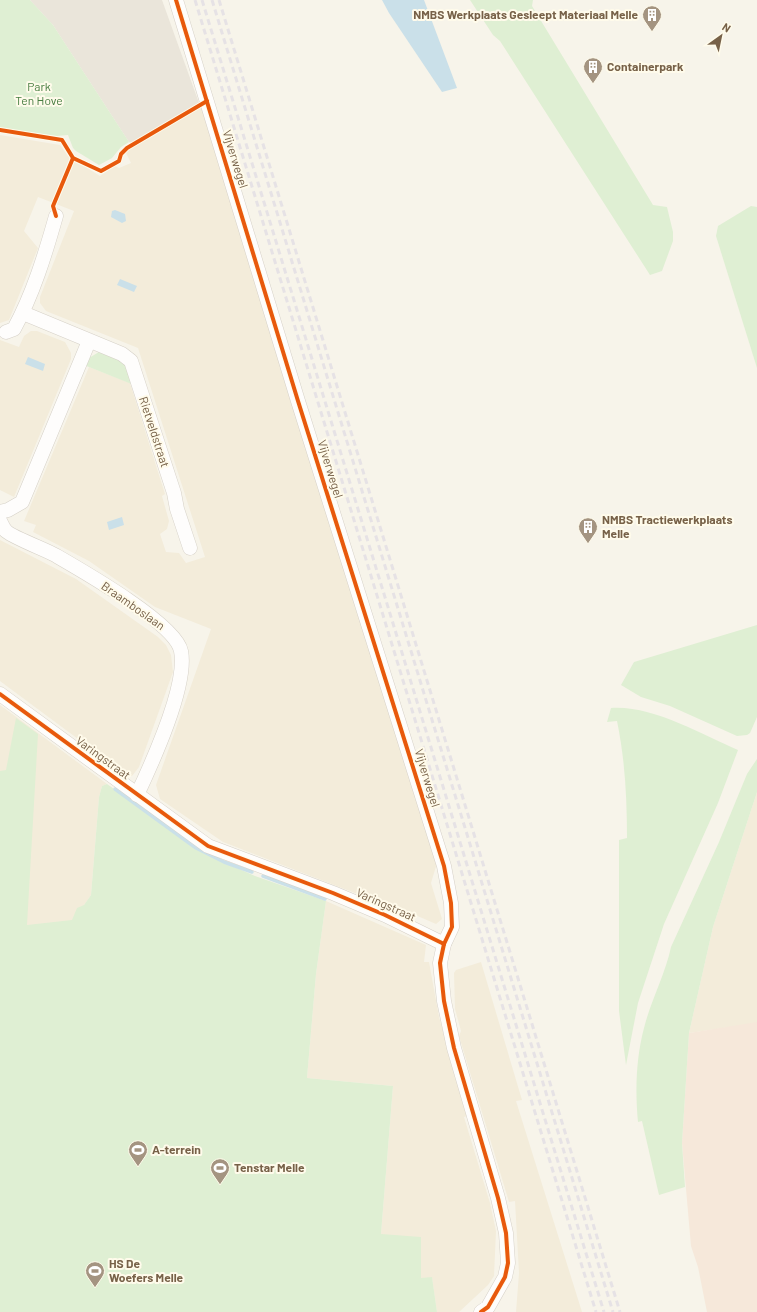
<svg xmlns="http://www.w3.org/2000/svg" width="757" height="1312" font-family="Barlow,sans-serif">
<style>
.residential{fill:#f3ecda}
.commercial{fill:#f6e8da}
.industrial{fill:#eae5da}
.green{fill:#dfefd3}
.water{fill:#cae0e9}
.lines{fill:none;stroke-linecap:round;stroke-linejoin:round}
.stream{stroke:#cae0e9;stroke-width:3.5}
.street-casing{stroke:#d6d1c8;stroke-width:15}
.street{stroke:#fefdfc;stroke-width:14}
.rail{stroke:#e6e2e5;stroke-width:3;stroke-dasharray:6 4;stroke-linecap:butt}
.cycleway-casing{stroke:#fffbeb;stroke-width:6}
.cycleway{stroke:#e8590c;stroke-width:4}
.labels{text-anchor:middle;stroke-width:4;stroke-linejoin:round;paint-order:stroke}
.poi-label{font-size:12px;font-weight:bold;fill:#776148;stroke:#fffbeb;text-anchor:start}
.park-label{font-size:12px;fill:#477d40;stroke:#fffbeb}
.street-label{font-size:12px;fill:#776148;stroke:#fffbeb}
</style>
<rect width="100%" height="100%" fill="#f7f4ea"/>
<!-- residential -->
<g class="residential">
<path d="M203,105L437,863L431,883L442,919L436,924L362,892L360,895L223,842L160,799L156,785L211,629L155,607L89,561L33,532L36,525L24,521L89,367L130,383L165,494L162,496L169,521L167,529L160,534L166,552L179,553L186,563L205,557L138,348L46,311L40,303V297L74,211L38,197L24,231L38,248L9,320L0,323V135L60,145L68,156L100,176L115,166L119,168L131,163L125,151Z"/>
<path d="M31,331H37L65,342L71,353V359L14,497L0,490V340L19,347L24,336Z"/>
<path d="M0,540L76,579L158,637L166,645L171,655L173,672L139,767L132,776H128L0,681Z"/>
<path d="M0,705L107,784L102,786L99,797L91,895L84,905L0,1291Z"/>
<path d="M757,792V1023L689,1033L713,927Z"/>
<path d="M326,901L426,945L424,962H429L439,1017L467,1116L464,1117L490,1203L496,1231L494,1276L488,1285L459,1312H437L432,1278H421L381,1234L393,1086L307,1078L316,974Z"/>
<path d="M481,962L522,1100L516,1101L582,1312H516L519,1273L515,1201L509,1202L459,1036L461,1031L455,1009L454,973L456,970Z"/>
</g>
<!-- commercial -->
<path class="commercial" d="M757,1022V1312H707L698,1267L691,1246L682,1143L689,1033Z"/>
<!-- industrial -->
<path class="industrial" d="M30,0H162L199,103L132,143L129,142L53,25Z"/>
<!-- green -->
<g class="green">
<path d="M0,0H30L53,25L129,142L121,147L112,158L99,165L76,151L73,148L68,135L57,136L0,128Z"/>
<path d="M470,0H533L532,6L653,205L667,207L673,232V241L662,271L650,275L500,41L493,35Z"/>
<path d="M751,206L757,207V368L716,236L718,226Z"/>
<path d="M99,352L123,360L134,385L84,365L89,358Z"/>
<path d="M757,625V717L750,733L747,735L737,736L670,706L641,697L621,685L634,662Z"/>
<path d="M611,708C652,705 701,734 738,750L718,803L664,924L638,1003L626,1065L619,1011V840L627,838C627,798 625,760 617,721L607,722Z"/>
<path d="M16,718L38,734L27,925L72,920L77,908L84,905L91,895L99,797L102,786L107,784L203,853L255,876L326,901L316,974L307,1078L393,1086L381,1234L421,1237V1278L432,1277L437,1312H0V771L6,770Z"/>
<path d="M757,759V792L713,927L689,1033L682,1143L685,1187L659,1195L642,1121L638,1122C635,1091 636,1058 644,1028C651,1000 665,975 671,947L719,842L747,774Z"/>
</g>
<!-- water -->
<g class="water">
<path d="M382,0H424L457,88L442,92L389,13Z"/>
<path d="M115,210L125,214L126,221L122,223L111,217L112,211Z"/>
<path d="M120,279L137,286L134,292L117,285Z"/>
<path d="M28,357L45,364L43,371L25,364Z"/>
<path d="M122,517L124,525L109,530L107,522Z"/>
</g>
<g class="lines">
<!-- stream -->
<g class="stream">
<path d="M115,789L196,848L224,862L252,872"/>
<path d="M263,876L325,899"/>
</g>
<defs>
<g id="street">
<path d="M176,0L298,401L444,866L451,903L452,927L444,944L440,963L444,1001L454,1048L498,1198L506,1233L508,1263L505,1277L488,1307L481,1312"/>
<path d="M23,313L122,354L131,361L174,493L177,509L190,548"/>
<path d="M6,332L14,329C33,294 45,255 56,216"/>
<path d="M0,512L8,510L22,502L89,341"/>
<path d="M0,521C2,524 3,528 6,531C10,536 46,550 55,555C81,570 176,624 181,651C188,685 152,763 137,795"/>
<path d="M0,694L208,846L333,893L385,915L444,944"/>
</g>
</defs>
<!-- street casing -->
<use href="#street" class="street-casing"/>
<!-- street -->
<use href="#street" class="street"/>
<!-- rail -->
<g class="rail">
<path d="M195,0L596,1312"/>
<path d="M202,0L604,1312"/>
<path d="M212,0L613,1312"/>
<path d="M219,0L620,1312"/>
</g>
<defs>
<g id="cycleway">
<path d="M176,0L298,401L444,866L451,903L452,927L444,944L440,963L444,1001L454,1048L498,1198L506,1233L508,1263L505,1277L488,1307L481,1312"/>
<path d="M0,130L62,140L73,158L101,171L119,161L121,154L127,148L207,101"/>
<path d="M56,216L53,206L73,158"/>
<path d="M0,694L208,846L333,893L385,915L444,944"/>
</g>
</defs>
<!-- cycleway casing -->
<use href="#cycleway" class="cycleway-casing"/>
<!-- cycleway -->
<use href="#cycleway" class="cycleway"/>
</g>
<!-- icons -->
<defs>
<symbol id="building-pin" viewBox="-11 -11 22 30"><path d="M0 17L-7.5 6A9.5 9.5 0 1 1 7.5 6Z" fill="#a49481" stroke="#fffbeb"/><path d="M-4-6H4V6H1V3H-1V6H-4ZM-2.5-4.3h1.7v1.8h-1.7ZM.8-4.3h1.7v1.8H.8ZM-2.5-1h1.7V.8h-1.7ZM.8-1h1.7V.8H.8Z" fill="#fff"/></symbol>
<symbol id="stadium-pin" viewBox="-11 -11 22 30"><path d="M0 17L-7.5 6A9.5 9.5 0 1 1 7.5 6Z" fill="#a49481" stroke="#fffbeb"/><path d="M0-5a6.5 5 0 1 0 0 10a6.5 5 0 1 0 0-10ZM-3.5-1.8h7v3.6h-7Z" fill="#fff"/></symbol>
</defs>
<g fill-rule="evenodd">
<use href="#building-pin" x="641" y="4" width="22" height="30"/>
<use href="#building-pin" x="582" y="56" width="22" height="30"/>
<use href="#building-pin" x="577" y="516" width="22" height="30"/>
<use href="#stadium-pin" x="127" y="1139" width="22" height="30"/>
<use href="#stadium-pin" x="209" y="1157" width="22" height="30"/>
<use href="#stadium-pin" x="84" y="1260" width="22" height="30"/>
</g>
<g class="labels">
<!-- poi labels -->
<g class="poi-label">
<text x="638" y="19" text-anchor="end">NMBS Werkplaats Gesleept Materiaal Melle</text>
<text x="607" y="71">Containerpark</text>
<text x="602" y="524">NMBS Tractiewerkplaats<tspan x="602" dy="14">Melle</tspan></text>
<text x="152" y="1154">A-terrein</text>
<text x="234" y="1172">Tenstar Melle</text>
<text x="109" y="1268">HS De<tspan x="109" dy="14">Woefers Melle</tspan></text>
</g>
<!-- park labels -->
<g class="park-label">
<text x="39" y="91">Park<tspan x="39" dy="14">Ten Hove</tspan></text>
</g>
<!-- street labels -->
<g class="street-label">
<text transform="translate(235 159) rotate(73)" y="4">Vijverwegel</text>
<text transform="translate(154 432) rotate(72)" y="4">Rietveldstraat</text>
<text transform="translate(330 469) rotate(73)" y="4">Vijverwegel</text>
<text transform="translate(133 606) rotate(35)" y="4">Braamboslaan</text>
<text transform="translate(103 758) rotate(36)" y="4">Varingstraat</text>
<text transform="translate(427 778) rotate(73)" y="4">Vijverwegel</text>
<text transform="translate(386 905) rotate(24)" y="4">Varingstraat</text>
</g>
</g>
<!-- north arrow -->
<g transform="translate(721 36) rotate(33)" stroke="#fffbeb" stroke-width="3" paint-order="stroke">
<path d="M0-3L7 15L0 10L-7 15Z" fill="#776148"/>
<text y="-6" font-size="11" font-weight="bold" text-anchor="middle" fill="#776148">N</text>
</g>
</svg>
